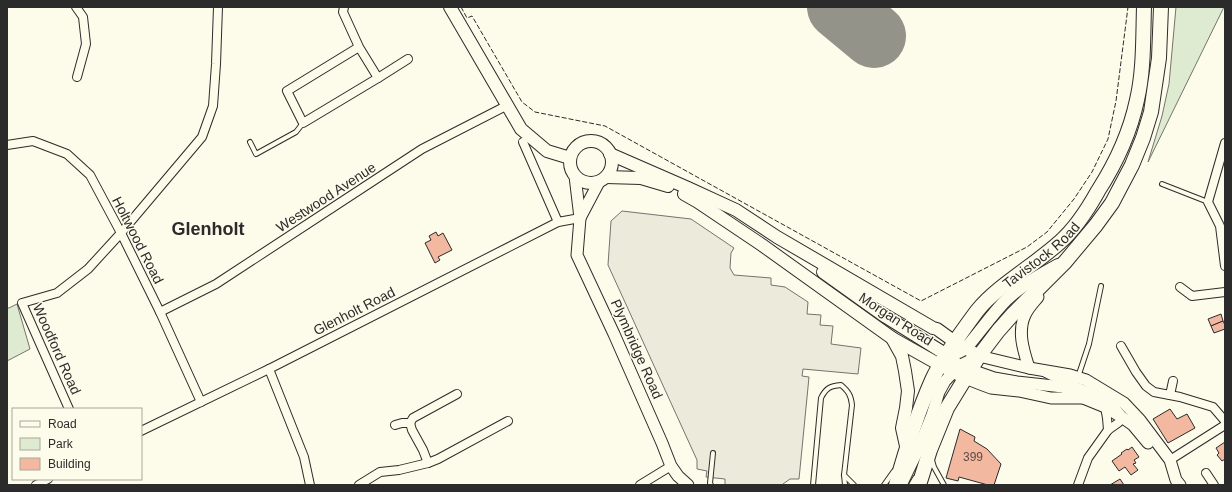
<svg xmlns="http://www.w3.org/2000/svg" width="1232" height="492" font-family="Arial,sans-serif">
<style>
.green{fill:#deebd1;stroke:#74746e}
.parking{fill:#eceadb;stroke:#74746e}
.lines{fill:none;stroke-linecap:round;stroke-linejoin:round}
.runway{stroke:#94938a;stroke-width:64}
.building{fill:#f2b8a0;stroke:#2b2b2b}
.service-casing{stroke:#2b2b2b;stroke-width:6}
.minor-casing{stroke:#2b2b2b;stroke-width:10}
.tertiary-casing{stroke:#2b2b2b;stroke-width:13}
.secondary-casing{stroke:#2b2b2b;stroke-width:14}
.trunk-casing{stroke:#2b2b2b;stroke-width:16}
.service{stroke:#fdfbea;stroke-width:4}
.minor{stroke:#fdfbea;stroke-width:8}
.tertiary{stroke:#fdfbea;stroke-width:11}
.secondary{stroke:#fdfbea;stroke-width:12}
.trunk{stroke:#fdfbea;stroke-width:14}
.fence{stroke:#2b2b2b;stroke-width:1;stroke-dasharray:5 2;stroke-linecap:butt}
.labels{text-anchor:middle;stroke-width:3;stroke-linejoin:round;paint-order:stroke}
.number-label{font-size:12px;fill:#5d4e48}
.street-label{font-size:14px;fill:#2b2b2b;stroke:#fdfbea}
.district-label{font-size:18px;font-weight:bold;fill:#2b2b2b;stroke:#fdfbea}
</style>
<rect width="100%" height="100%" fill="#fdfbea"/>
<!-- green -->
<g class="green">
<path d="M1176,7H1224L1148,162L1162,116L1169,84Z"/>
<path d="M17,304L30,349L7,361V308H9Z"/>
</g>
<!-- parking -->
<path class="parking" d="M622,211L691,219L734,248L731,253L730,268L734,275L771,278V285L785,287L808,302L807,314L821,315L820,325L833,326L831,344L861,348L858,374L803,369L802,376L809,377L799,479H790L783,484L782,485H725V479L706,477L707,471L697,469V460L608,265L611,221Z"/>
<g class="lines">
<!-- runway -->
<path class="runway" d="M839,7L874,36"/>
</g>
<!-- building -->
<g class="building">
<path d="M436,232L438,236L443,233L452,250L438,257L440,260L435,263L425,243L431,240L429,236Z"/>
<path d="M1221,314L1223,321L1211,326L1208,319Z"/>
<path d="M1223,321L1225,325V329L1214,333L1211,326Z"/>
<path d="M1170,409L1177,419L1187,414L1195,428L1168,443L1153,419Z"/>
<path d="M960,429L975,437L974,441L987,449L1001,464L994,485H988L959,477L958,481L946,478Z"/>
<path d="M1225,442V459L1222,461L1217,455L1219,453L1216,448Z"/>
<path d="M1132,447L1139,457L1134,460L1136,463L1133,464L1138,470L1131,475L1125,467L1119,471L1112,461L1122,454L1121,453L1127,449L1128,450Z"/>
<path d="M1120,479L1124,485H1110Z"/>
</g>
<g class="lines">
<defs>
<g id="service">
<path d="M250,142L256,154L296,132L303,123"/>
<path d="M1162,184L1208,202"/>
<path d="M1078,377L1089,344L1101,286"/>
<path d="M932,460L934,467L944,485"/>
<path d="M844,475L854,485"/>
<path d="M711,485L710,483L713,453"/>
<path d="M813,485L821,398C826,388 830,386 841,385C848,391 851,395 852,405L844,475L845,485"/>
<path d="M884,485L894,471"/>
<path d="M911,485L915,478"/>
</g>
<g id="minor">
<path d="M76,7L83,17L86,44L77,77"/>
<path d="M344,7L343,12L359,47L378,78L303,123L287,91L359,47"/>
<path d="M378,78L408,59"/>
<path d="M523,142L558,222"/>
<path d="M1225,143L1208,202L1220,226L1225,266"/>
<path d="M7,145L33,141L67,154L90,175L121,233L160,312L201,402"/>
<path d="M1180,287L1192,296L1225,292"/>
<path d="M160,312L216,284L422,149L508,105"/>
<path d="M1121,346L1136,372L1146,386L1154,392L1180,397L1213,407L1225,421"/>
<path d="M269,369L304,457L310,485"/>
<path d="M1044,372C1065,385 1113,394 1123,418L1118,423L1108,430L1088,458L1078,485"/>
<path d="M1170,395L1173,381"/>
<path d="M1105,407L1107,418L1108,430"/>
<path d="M69,409L22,303L57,293L88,269L121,233L202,137L213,106L216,64L218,7"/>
<path d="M410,423L412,430L423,450L428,463"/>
<path d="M395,425L402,423H410L413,418L457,394"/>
<path d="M141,431L269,369L558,222L580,218"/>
<path d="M1170,460L1225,425"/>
<path d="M1206,473L1214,485"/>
<path d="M36,485L48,479"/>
<path d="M359,485L380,472L399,470L428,463L438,459L508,421"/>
<path d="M640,485L671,466"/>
</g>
<g id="tertiary">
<path d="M575,176L580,218L577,255L614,334L662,443L671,466L678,476L688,485"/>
<path d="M580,218L599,182"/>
<path d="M966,365L971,370L994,378L1017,382L1063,387L1083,398L1105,407L1123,418L1133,425L1148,443"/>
<path d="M1029,368C1024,352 1017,332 1025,315C1028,308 1033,303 1038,297"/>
<path d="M965,378L983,385L991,388L1019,391L1051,398H1081"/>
<path d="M901,485L917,452L932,415L939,392L945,381L959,366L979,356L1029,368L1070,375L1086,380L1124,403L1140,420L1170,460L1176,480L1180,485"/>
</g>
<g id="secondary">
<path d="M450,7L521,129L547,151L570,158"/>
<circle cx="591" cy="162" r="21"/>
<path d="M610,154L688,188L736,210L777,237L933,328L937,329L955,342L979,356"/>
<path d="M606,177L641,178L668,186"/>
<path d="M684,194L698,202L762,245L892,338L940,365L965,378"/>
<path d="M823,272L886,317L947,355L959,366L964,375"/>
<path d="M892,338L902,356L905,371L908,391L906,408L902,428L906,446"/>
<path d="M959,352L966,348C980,332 992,314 1007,299C1022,285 1040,275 1058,265"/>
</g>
<g id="trunk">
<path id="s1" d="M896,485C906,449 917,414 932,380C942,358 963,330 977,311C998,285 1035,265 1060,242C1076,228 1088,209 1098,191C1116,163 1130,133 1137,100C1144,70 1143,38 1144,7"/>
<path d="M919,485L930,450L947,408L979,356L998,331L1013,314L1065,262L1096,225L1112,203L1132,165L1143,138L1151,112L1159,58L1161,7"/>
</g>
</defs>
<!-- service casing -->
<use href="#service" class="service-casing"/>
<!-- minor casing -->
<use href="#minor" class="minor-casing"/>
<!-- tertiary casing -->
<use href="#tertiary" class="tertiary-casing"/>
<!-- secondary casing -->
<use href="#secondary" class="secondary-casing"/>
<!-- trunk casing -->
<use href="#trunk" class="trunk-casing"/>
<!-- service -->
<use href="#service" class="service"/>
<!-- minor -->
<use href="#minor" class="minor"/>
<!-- tertiary -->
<use href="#tertiary" class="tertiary"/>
<!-- secondary -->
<use href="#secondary" class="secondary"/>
<!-- trunk -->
<use href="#trunk" class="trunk"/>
<!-- fence -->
<path class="fence" d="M461,7L467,18L472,16L522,102L535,112L605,126L921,301L1027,247L1047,232L1074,199L1092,172L1108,139L1116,101L1128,7"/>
</g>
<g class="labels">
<!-- number labels -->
<g class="number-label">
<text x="973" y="461">399</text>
</g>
<!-- street labels -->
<g class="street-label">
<text transform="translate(326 197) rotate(-33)" y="5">Westwood Avenue</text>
<text transform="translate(138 240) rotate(63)" y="5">Holtwood Road</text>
<text dy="5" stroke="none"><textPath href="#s1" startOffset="279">Tavistock Road</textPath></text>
<text transform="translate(354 311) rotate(-27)" y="5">Glenholt Road</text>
<text transform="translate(896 319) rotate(33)" y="5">Morgan Road</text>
<text transform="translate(57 349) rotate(66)" y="5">Woodford Road</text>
<text transform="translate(637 349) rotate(66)" y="5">Plymbridge Road</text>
</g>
<!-- district labels -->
<g class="district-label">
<text x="208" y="235">Glenholt</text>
</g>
</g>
<!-- border -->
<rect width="1232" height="492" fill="none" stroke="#2b2b2b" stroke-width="16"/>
<!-- legend -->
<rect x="12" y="408" width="130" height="72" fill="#fdfbea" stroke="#a9a89e"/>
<rect x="20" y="421" width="20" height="6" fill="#fdfbea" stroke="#a9a89e"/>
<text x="48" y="428" font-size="12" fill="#2b2b2b">Road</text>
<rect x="20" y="438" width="20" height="12" fill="#deebd1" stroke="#a9a89e"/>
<text x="48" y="448" font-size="12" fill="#2b2b2b">Park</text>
<rect x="20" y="458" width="20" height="12" fill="#f2b8a0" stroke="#a9a89e"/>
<text x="48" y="468" font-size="12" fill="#2b2b2b">Building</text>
</svg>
